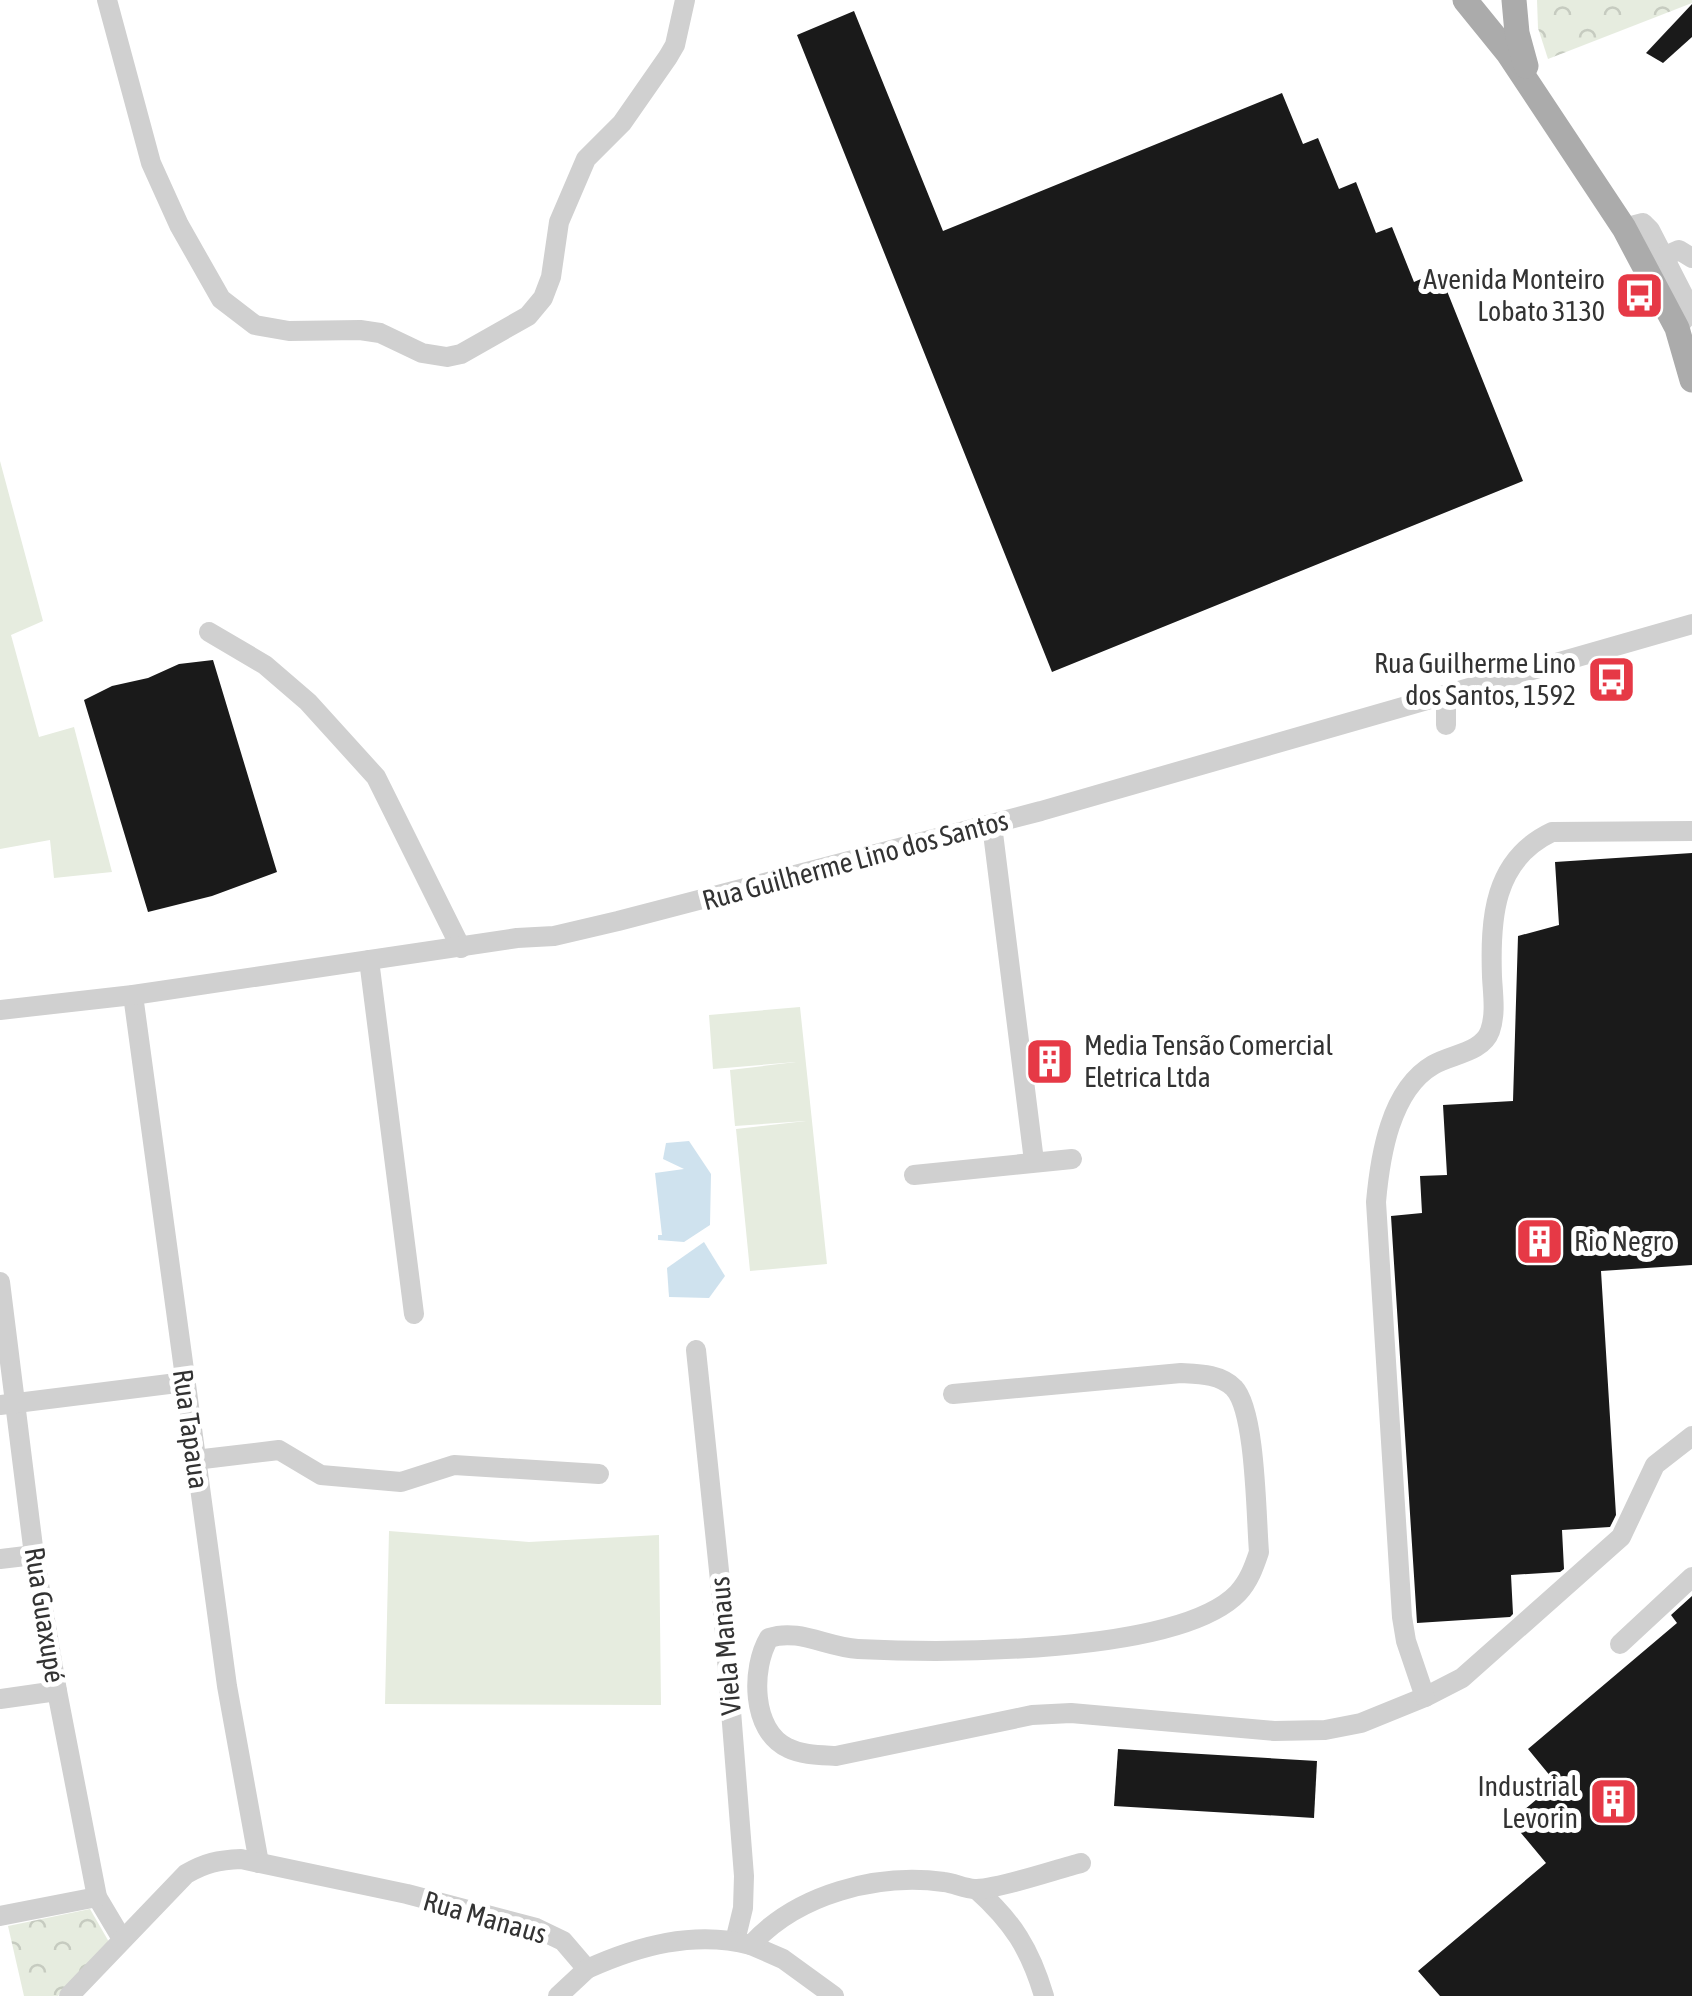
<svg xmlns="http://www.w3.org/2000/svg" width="1692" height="1996" font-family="'Asap Condensed',sans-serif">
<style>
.green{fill:#e6ecdf}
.forest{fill:url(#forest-crowns)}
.water{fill:#cfe2ee}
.building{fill:#1a1a1a}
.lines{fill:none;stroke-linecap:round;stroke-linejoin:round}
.minor{stroke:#d0d0d0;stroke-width:20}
.major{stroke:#ababab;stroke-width:25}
.labels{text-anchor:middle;stroke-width:10;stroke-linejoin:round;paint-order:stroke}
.poi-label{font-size:28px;fill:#333;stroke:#fff;text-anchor:end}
.street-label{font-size:28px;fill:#333;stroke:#fff}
</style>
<defs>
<pattern id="forest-crowns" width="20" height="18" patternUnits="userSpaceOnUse" patternTransform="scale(2.5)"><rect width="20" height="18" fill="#e6ecdf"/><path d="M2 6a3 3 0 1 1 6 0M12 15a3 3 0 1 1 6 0" fill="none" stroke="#c6cbc0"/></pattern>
</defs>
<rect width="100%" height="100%" fill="#fff"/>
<!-- green -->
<g class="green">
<path d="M0,461L43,621L11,635L39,737L74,727L112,872L54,878L50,840L0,849Z"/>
<path d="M800,1007L827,1264L750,1271L736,1129L806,1121L735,1126L730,1070L796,1062L713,1069L709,1015Z"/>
<path d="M389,1531L529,1542L659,1535L661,1705L385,1704Z"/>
</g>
<!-- forest -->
<g class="forest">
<path d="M1537,0H1692V3L1548,59L1538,28Z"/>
<path d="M90,1909L109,1942L58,1996H24L8,1926Z"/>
</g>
<!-- water -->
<g class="water">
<path d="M689,1141L711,1174L710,1225L684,1242L658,1240V1235H662L655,1173L684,1169L663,1159L666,1143Z"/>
<path d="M704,1242L725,1276L709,1298L669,1297L667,1268Z"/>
</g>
<!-- building -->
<g class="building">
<path d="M1692,4V37L1663,63L1646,53Z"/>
<path d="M854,11L943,231L1282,93L1303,144L1318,138L1339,189L1356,182L1376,233L1392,227L1414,282L1439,271L1523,481L1052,672L797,35Z"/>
<path d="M213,660L277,872L212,896L148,912L84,700L112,686L148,678L179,664Z"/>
<path d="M1692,853V1265L1601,1271L1616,1515L1610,1527L1562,1530L1564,1569L1560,1572L1511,1575L1513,1614L1510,1617L1417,1623L1391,1216L1422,1213L1420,1176L1447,1175L1443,1105L1513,1101L1518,936L1559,925L1555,862Z"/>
<path d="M1062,1043L1065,1078L1038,1080L1034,1045Z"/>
<path d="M1692,1596V1996H1440L1418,1971L1546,1863L1511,1821L1556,1783L1528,1749L1677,1623L1671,1615Z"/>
<path d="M1118,1749L1317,1761L1314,1818L1114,1806Z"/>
</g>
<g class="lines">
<!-- minor -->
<g class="minor">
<path d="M107,0L151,163L179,225L221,299L255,325L289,331L360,330L380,333L422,353L447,357L461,354L528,316L543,298L551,277L559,222L586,159L622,123L668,57L675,45L685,0"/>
<path d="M1624,228L1643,223L1650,230L1688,304L1687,316L1677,328"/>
<path d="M1663,257L1679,250L1692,258"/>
<path d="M209,632L265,665L308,702L376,777L461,948"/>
<path d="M1446,725V697"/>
<path d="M992,825L1034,1161"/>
<path d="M369,960L414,1314"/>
<path d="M133,995L227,1686L259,1863"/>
<path d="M0,1010L133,995L517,938L554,936L618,921L1041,811L1692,624"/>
<path d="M914,1175L1072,1159"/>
<path d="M0,1282L34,1555L57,1691L97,1897L122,1939"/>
<path d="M696,1350L723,1609L744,1876L743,1908L735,1941"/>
<path d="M953,1394L1181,1373C1199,1374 1220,1374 1234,1388C1256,1411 1256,1517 1259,1552C1254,1567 1249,1581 1238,1593C1179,1655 942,1653 858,1649C826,1647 799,1628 769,1638C751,1668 751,1731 788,1748C802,1755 820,1755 836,1756L1032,1715L1071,1713L1274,1731L1325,1730L1361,1723L1425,1697L1462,1678L1621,1537L1655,1465L1692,1436"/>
<path d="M0,1405L185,1382"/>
<path d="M195,1460L279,1450L321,1475L401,1482L454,1465L599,1474"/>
<path d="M0,1559L34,1555"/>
<path d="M1620,1644L1692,1577"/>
<path d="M1425,1697L1406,1641L1402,1617L1376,1202C1380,1157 1390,1090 1433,1065C1451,1054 1482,1053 1490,1031C1496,1014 1493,995 1492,977C1490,919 1493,860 1552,832L1692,831"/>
<path d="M0,1699L57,1691"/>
<path d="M976,1889C1013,1922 1030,1949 1044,1996"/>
<path d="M0,1916L97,1897"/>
<path d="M751,1945L783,1959L834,1996"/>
<path d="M69,1996L186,1874C205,1863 218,1860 241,1859L407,1894L536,1928L563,1941L587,1969C638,1946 694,1930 751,1945C797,1894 877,1873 944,1882C954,1883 965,1889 975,1889C996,1890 1057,1869 1081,1863"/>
<path d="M558,1996L587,1969"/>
</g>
<!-- major -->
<g class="major">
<path d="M1465,0L1508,53L1624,228L1677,328L1692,380"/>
<path d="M1514,0L1517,33L1526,66"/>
</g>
</g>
<!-- icons -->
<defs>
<symbol id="bus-square" viewBox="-11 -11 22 22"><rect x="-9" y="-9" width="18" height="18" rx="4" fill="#e63946" stroke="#fff"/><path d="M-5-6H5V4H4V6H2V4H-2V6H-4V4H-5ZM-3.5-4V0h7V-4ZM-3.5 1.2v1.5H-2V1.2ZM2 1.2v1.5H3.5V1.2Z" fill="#fff"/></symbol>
<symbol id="building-square" viewBox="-11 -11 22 22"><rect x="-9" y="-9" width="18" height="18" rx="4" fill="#e63946" stroke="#fff"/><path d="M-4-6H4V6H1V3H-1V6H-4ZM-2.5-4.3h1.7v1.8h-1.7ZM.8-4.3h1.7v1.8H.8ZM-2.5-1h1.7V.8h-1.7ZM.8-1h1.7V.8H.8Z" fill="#fff"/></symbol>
</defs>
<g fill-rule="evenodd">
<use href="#bus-square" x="1612" y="268" width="55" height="55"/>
<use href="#bus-square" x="1584" y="652" width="55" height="55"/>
<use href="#building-square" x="1022" y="1034" width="55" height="55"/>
<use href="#building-square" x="1512" y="1214" width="55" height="55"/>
<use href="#building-square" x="1586" y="1774" width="55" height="55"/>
</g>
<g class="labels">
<!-- poi labels -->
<g class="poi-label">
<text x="1605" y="289">Avenida Monteiro<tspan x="1605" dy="32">Lobato 3130</tspan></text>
<text x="1576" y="673">Rua Guilherme Lino<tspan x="1576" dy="32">dos Santos, 1592</tspan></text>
<text x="1084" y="1055" text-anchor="start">Media Tensão Comercial<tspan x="1084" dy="32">Eletrica Ltda</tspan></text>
<text x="1574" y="1251" text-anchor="start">Rio Negro</text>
<text x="1578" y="1796">Industrial<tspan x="1578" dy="32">Levorin</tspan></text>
</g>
<!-- street labels -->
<g class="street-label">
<text transform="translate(855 860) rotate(-15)" y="10">Rua Guilherme Lino dos Santos</text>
<text transform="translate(191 1429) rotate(82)" y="10">Rua Tapaua</text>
<text transform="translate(45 1615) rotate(81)" y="10">Rua Guaxupé</text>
<text transform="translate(725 1646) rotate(-95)" y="10">Viela Manaus</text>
<text transform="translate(485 1917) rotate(16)" y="10">Rua Manaus</text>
</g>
</g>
</svg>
